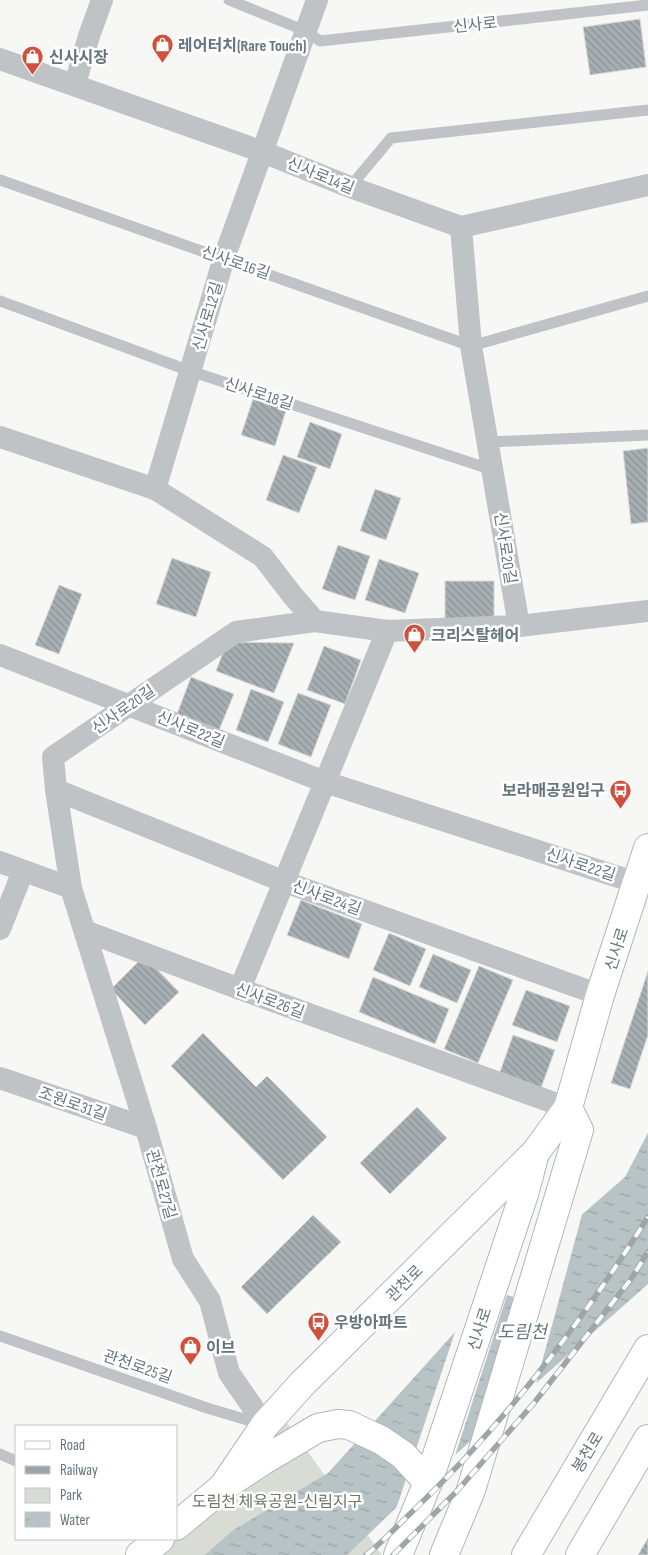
<svg xmlns="http://www.w3.org/2000/svg" width="648" height="1555" font-family="'Sofia Sans Condensed','Noto Sans KR',sans-serif">
<style>
.park{fill:#d8dcd4}
.water{fill:url(#water-ripples)}
.pier{fill:#f7f7f5}
.building{fill:url(#building-back-hatch);stroke:#d9d9d7}
.lines{fill:none;stroke-linecap:round;stroke-linejoin:round}
.secondary-casing{stroke:#b2b7ba;stroke-width:30}
.primary-casing{stroke:#b1b6b8;stroke-width:30}
.lane{stroke:#bfc3c6;stroke-width:11}
.street{stroke:#bfc3c6;stroke-width:22}
.secondary{stroke:#fff;stroke-width:28}
.primary{stroke:#fff;stroke-width:28}
.rail-casing{stroke:#9fa6aa;stroke-width:5.5}
.rail{stroke:#fff;stroke-width:4;stroke-dasharray:11;stroke-linecap:butt}
.labels{text-anchor:middle;stroke-width:5;stroke-linejoin:round;paint-order:stroke}
.street-label{font-size:16px;fill:#66757c;stroke:#fff}
.poi-label{font-size:16px;font-weight:bold;fill:#66757c;stroke:#fff;text-anchor:start}
.park-label{font-size:16px;fill:#6d7a68;stroke:#fff}
.water-label{font-size:18px;font-style:italic;fill:#657a7f;stroke:#fff}
</style>
<defs>
<pattern id="water-ripples" width="26" height="14" patternUnits="userSpaceOnUse" patternTransform="scale(1.25)"><rect width="26" height="14" fill="#b8c3c6"/><path d="M2 4q2-2 4 0t4 0M15 11q2-2 4 0t4 0" fill="none" stroke="#99a3a6"/></pattern>
<pattern id="building-back-hatch" width="6" height="6" patternUnits="userSpaceOnUse" patternTransform="scale(1.25)"><rect width="6" height="6" fill="#a7afb3"/><path d="M-1 5l2 2M0 0l6 6M5-1l2 2" fill="none" stroke="#8c9397"/></pattern>
</defs>
<rect width="100%" height="100%" fill="#f7f7f5"/>
<!-- park -->
<path class="park" d="M285,1420L382,1555H140Z"/>
<!-- water -->
<path class="water" d="M648,1133V1284L402,1502L347,1555H205L232,1531L328,1473L482,1302L625,1177Z"/>
<!-- pier -->
<path class="pier" d="M583,1211L535,1388L479,1437L517,1298L507,1295L454,1459L395,1512L457,1326L480,1300Z"/>
<!-- building -->
<g class="building">
<path d="M640,19L646,67L590,75L583,27Z"/>
<path d="M254,396L287,407L275,446L241,435Z"/>
<path d="M310,422L342,434L330,469L297,457Z"/>
<path d="M648,448V522L631,524L623,451Z"/>
<path d="M283,455L317,467L299,513L266,500Z"/>
<path d="M375,489L401,498L386,540L360,531Z"/>
<path d="M338,545L370,556L355,600L322,589Z"/>
<path d="M172,558L211,572L196,617L156,604Z"/>
<path d="M379,559L419,573L405,613L365,600Z"/>
<path d="M445,581H494V618L445,619Z"/>
<path d="M59,585L82,594L59,654L35,645Z"/>
<path d="M227,642L294,643L274,693L216,671Z"/>
<path d="M324,646L361,660L345,704L307,690Z"/>
<path d="M191,677L234,694L219,730L177,714Z"/>
<path d="M251,689L284,702L268,742L236,730Z"/>
<path d="M298,693L331,705L311,757L278,744Z"/>
<path d="M301,900L362,924L349,959L287,935Z"/>
<path d="M389,933L426,949L410,986L373,970Z"/>
<path d="M433,954L471,970L457,1003L419,987Z"/>
<path d="M144,956L179,992L145,1025L111,989Z"/>
<path d="M479,966L513,980L478,1063L444,1049Z"/>
<path d="M648,971V1035L630,1089L611,1083Z"/>
<path d="M373,977L449,1009L435,1044L359,1012Z"/>
<path d="M526,990L570,1006L557,1042L512,1025Z"/>
<path d="M203,1033L256,1087L267,1076L327,1137L283,1180L171,1066Z"/>
<path d="M513,1035L555,1050L541,1088L500,1072Z"/>
<path d="M417,1107L447,1138L390,1194L360,1163Z"/>
<path d="M313,1215L341,1242L267,1314L241,1287Z"/>
<path d="M648,1538V1555H638Z"/>
</g>
<g class="lines">
<defs>
<g id="secondary">
<path d="M223,1487L265,1425L302,1384L533,1155"/>
<path d="M176,1526L223,1487L264,1460L318,1428L338,1424L349,1425L381,1440L403,1455L428,1482"/>
<path d="M140,1555L160,1539"/>
<path d="M398,1555L428,1482L524,1194L535,1153L568,1108L600,995L648,848"/>
<path d="M444,1555L471,1490L579,1130L568,1108"/>
</g>
<g id="primary">
<path d="M526,1555L648,1349"/>
<path d="M580,1555L648,1439"/>
</g>
</defs>
<!-- secondary casing -->
<use href="#secondary" class="secondary-casing"/>
<!-- primary casing -->
<use href="#primary" class="primary-casing"/>
<!-- lane -->
<g class="lane">
<path d="M229,0L306,31L320,41L648,5"/>
<path d="M0,180L471,346L648,296"/>
<path d="M350,187L391,138L648,110"/>
<path d="M0,301L190,371L493,470"/>
<path d="M489,442L648,435"/>
<path d="M0,1336L207,1408L261,1424"/>
<path d="M0,1454L16,1461"/>
</g>
<!-- street -->
<g class="street">
<path d="M0,59L263,152L350,187L461,227L648,185"/>
<path d="M75,84L89,36L102,0"/>
<path d="M461,227L471,346L519,626"/>
<path d="M0,437L155,489L263,557L293,596L315,621"/>
<path d="M155,489L224,258L317,0"/>
<path d="M0,655L325,782L637,883"/>
<path d="M56,790L285,882L600,995"/>
<path d="M0,862L71,888"/>
<path d="M0,929L23,871"/>
<path d="M85,931L240,989L568,1108"/>
<path d="M240,989L387,631"/>
<path d="M0,1078L146,1128"/>
<path d="M265,1425L229,1373L210,1301L183,1259L146,1128L71,888L56,790L53,757L236,632L315,621L387,631L519,626L648,611"/>
</g>
<!-- secondary -->
<use href="#secondary" class="secondary"/>
<!-- primary -->
<use href="#primary" class="primary"/>
<defs>
<g id="rail">
<path d="M366,1555C384,1541 400,1523 416,1508C506,1422 582,1322 648,1217"/>
<path d="M393,1555L457,1491L534,1403L631,1279L648,1252"/>
</g>
</defs>
<!-- rail casing -->
<use href="#rail" class="rail-casing"/>
<!-- rail -->
<use href="#rail" class="rail"/>
</g>
<!-- icons -->
<defs>
<symbol id="shop-pin" viewBox="-11 -11 22 30"><path d="M0 17L-7.5 6A9.5 9.5 0 1 1 7.5 6Z" fill="#d0503c" stroke="#fff"/><path d="M-5-2.5h2.3a2.7 3.5 0 0 1 5.4 0H5L5.5 6h-11ZM-1.5-2.5h3a1.5 2.3 0 0 0-3 0Z" fill="#fff"/></symbol>
<symbol id="bus-pin" viewBox="-11 -11 22 30"><path d="M0 17L-7.5 6A9.5 9.5 0 1 1 7.5 6Z" fill="#d0503c" stroke="#fff"/><path d="M-5-6H5V4H4V6H2V4H-2V6H-4V4H-5ZM-3.5-4V0h7V-4ZM-3.5 1.2v1.5H-2V1.2ZM2 1.2v1.5H3.5V1.2Z" fill="#fff"/></symbol>
</defs>
<g fill-rule="evenodd">
<use href="#shop-pin" x="150" y="32" width="25" height="34"/>
<use href="#shop-pin" x="20" y="44" width="25" height="34"/>
<use href="#shop-pin" x="402" y="622" width="25" height="34"/>
<use href="#bus-pin" x="608" y="778" width="25" height="34"/>
<use href="#bus-pin" x="306" y="1310" width="25" height="34"/>
<use href="#shop-pin" x="178" y="1334" width="25" height="34"/>
</g>
<g class="labels">
<!-- street labels -->
<g class="street-label">
<text transform="translate(475 24) rotate(-6)" y="6">신사로</text>
<text transform="translate(321 175) rotate(22)" y="6">신사로14길</text>
<text transform="translate(236 262) rotate(19)" y="6">신사로16길</text>
<text transform="translate(207 316) rotate(-74)" y="6">신사로12길</text>
<text transform="translate(259 393) rotate(18)" y="6">신사로18길</text>
<text transform="translate(506 548) rotate(81)" y="6">신사로20길</text>
<text transform="translate(123 709) rotate(-35)" y="6">신사로20길</text>
<text transform="translate(191 729) rotate(22)" y="6">신사로22길</text>
<text transform="translate(581 864) rotate(18)" y="6">신사로22길</text>
<text transform="translate(327 897) rotate(20)" y="6">신사로24길</text>
<text transform="translate(616 949) rotate(-72)" y="6">신사로</text>
<text transform="translate(270 1000) rotate(20)" y="6">신사로26길</text>
<text transform="translate(73 1103) rotate(19)" y="6">조원로31길</text>
<text transform="translate(162 1184) rotate(74)" y="6">관천로27길</text>
<text transform="translate(404 1283) rotate(-45)" y="6">관천로</text>
<text transform="translate(479 1329) rotate(-72)" y="6">신사로</text>
<text transform="translate(138 1366) rotate(19)" y="6">관천로25길</text>
<text transform="translate(587 1452) rotate(-59)" y="6">봉천로</text>
</g>
<!-- poi labels -->
<g class="poi-label">
<text x="178" y="51">레어터치(Rare Touch)</text>
<text x="49" y="63">신사시장</text>
<text x="431" y="641">크리스탈헤어</text>
<text x="605" y="796" text-anchor="end">보라매공원입구</text>
<text x="334" y="1328">우방아파트</text>
<text x="206" y="1353">이브</text>
</g>
<!-- park labels -->
<g class="park-label">
<text x="277" y="1507">도림천 체육공원-신림지구</text>
</g>
<!-- water labels -->
<g class="water-label">
<text x="522" y="1338">도림천</text>
</g>
</g>
<!-- legend -->
<rect x="15" y="1425" width="162" height="115" fill="#ffffff" stroke="#c2c8cb"/>
<rect x="25" y="1441" width="25" height="8" fill="#ffffff" stroke="#c2c8cb"/>
<text x="60" y="1450" font-size="15" fill="#66757c">Road</text>
<rect x="25" y="1466" width="25" height="8" fill="#9fa6aa" stroke="#c2c8cb"/>
<text x="60" y="1475" font-size="15" fill="#66757c">Railway</text>
<rect x="25" y="1488" width="25" height="15" fill="#d8dcd4" stroke="#c2c8cb"/>
<text x="60" y="1500" font-size="15" fill="#66757c">Park</text>
<rect x="25" y="1512" width="25" height="15" fill="url(#water-ripples)" stroke="#c2c8cb"/>
<text x="60" y="1525" font-size="15" fill="#66757c">Water</text>
</svg>
